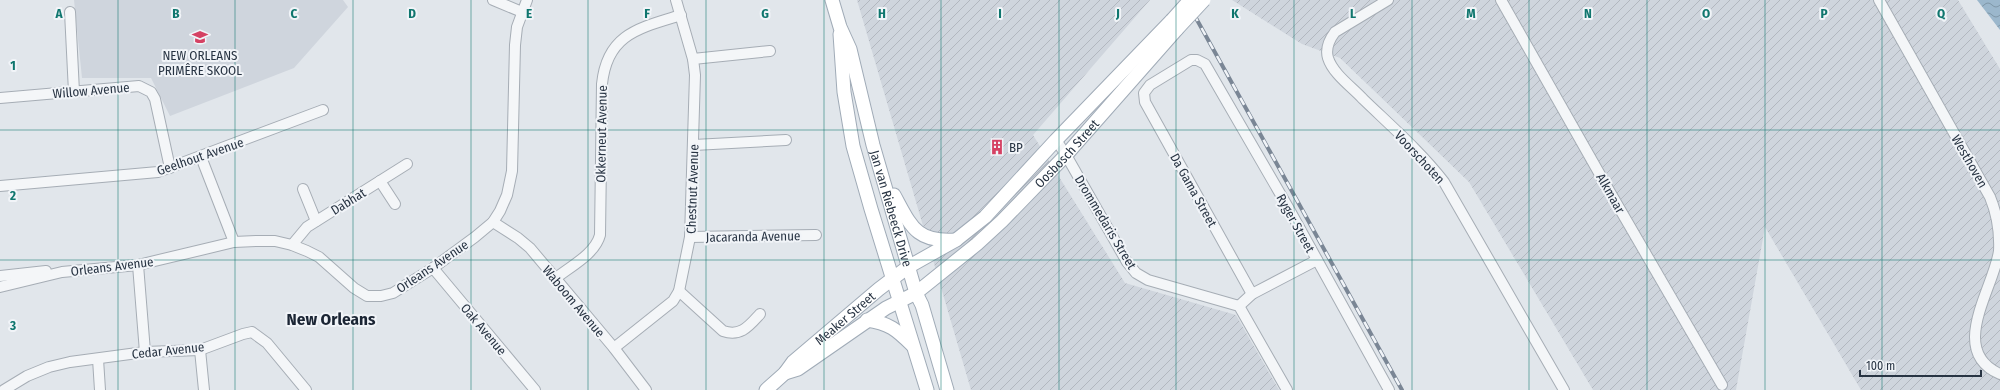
<svg xmlns="http://www.w3.org/2000/svg" width="2000" height="390" font-family="'Fira Sans Condensed',sans-serif">
<style>
.built{fill:#cfd5dd}
.industrial{fill:url(#industrial-furrows)}
.water{fill:url(#water-waves)}
.lines{fill:none;stroke-linecap:round;stroke-linejoin:round}
.minor-casing{stroke:#a6adb5;stroke-width:12}
.major-casing{stroke:#a0abb7;stroke-width:15}
.minor{stroke:#f4f6f8;stroke-width:10}
.major{stroke:#fff;stroke-width:13}
.rail-casing{stroke:#7a8695;stroke-width:4}
.rail{stroke:#f1f4f8;stroke-width:2.5;stroke-dasharray:8;stroke-linecap:butt}
.major-bridge-casing{stroke:#a0abb7;stroke-width:15;stroke-linecap:butt}
.major-bridge{stroke:#fff;stroke-width:13}
.grid{fill:none;stroke:#0f766e;stroke-width:1;stroke-opacity:0.55}
.labels{text-anchor:middle;stroke-width:4;stroke-linejoin:round;paint-order:stroke}
.poi-label{font-size:13px;fill:#283443;stroke:#f1f4f8}
.street-label{font-size:13px;fill:#283443;stroke:#f1f4f8}
.district-label{font-size:17px;font-weight:bold;fill:#1b2534;stroke:#f1f4f8}
.grid-label{font-size:13px;text-anchor:middle;font-weight:bold;fill:#0f766e;stroke:#f1f4f8;stroke-width:4;stroke-linejoin:round;paint-order:stroke}
</style>
<defs>
<pattern id="industrial-furrows" width="10" height="10" patternUnits="userSpaceOnUse"><rect width="10" height="10" fill="#cfd5dd"/><path d="M-1 1l2-2M0 10L10 0M9 11l2-2" fill="none" stroke="#b2b7bf"/></pattern>
<pattern id="water-waves" width="16" height="10" patternUnits="userSpaceOnUse"><rect width="16" height="10" fill="#9bb7cc"/><path d="M0 5q4-4 8 0t8 0" fill="none" stroke="#7e96a7"/></pattern>
</defs>
<rect width="100%" height="100%" fill="#e1e6eb"/>
<!-- built -->
<path class="built" d="M74,0H343L348,7L294,68L170,116L151,78H82Z"/>
<!-- industrial -->
<g class="industrial">
<path d="M857,0H1150L1033,135L1125,283L1236,315L1279,390H971Z"/>
<path d="M1232,0H1958L2000,69V390H1861L1765,227L1736,390H1593L1469,182L1340,58L1302,44Z"/>
</g>
<!-- water -->
<path class="water" d="M1977,0H2000V30Z"/>
<g class="lines">
<defs>
<g id="minor">
<path d="M493,0L522,12"/>
<path d="M1388,0L1335,32C1329,40 1325,48 1328,58C1333,74 1352,87 1363,99C1391,126 1421,152 1444,182L1564,390"/>
<path d="M1501,0L1607,187L1722,385"/>
<path d="M1879,0L1990,197C1997,214 2000,231 1999,251C1994,288 1947,351 2000,374"/>
<path d="M70,12L74,92"/>
<path d="M693,59L770,51"/>
<path d="M0,98L139,86L151,92L155,99L170,168"/>
<path d="M1056,140L1066,155L1127,262L1136,273L1148,280L1239,306L1287,390"/>
<path d="M694,145L786,140"/>
<path d="M201,157L234,242"/>
<path d="M380,181L395,204"/>
<path d="M0,186L158,172L323,110"/>
<path d="M303,189L316,221"/>
<path d="M493,222L518,238L530,248L614,348L646,390"/>
<path d="M690,237L816,235"/>
<path d="M292,245L307,227L407,164"/>
<path d="M138,265L145,352"/>
<path d="M433,268L535,390"/>
<path d="M0,276L46,271"/>
<path d="M556,278C571,266 595,254 600,235L602,84C607,34 639,28 681,15"/>
<path d="M0,287L62,272L138,265L234,242L256,241H275L292,245L307,251L319,257L354,288L367,296H381L393,293L433,268L475,237L493,222L500,211L507,195L512,171L515,45L517,27L527,0"/>
<path d="M679,291L723,331C741,337 749,326 760,314"/>
<path d="M1252,294L1145,102L1144,93L1150,85L1191,60H1197L1205,64L1289,209L1389,390"/>
<path d="M1239,306L1252,294L1317,260"/>
<path d="M614,348L673,301L679,291L690,237L695,75L693,59L676,0"/>
<path d="M200,350L204,390"/>
<path d="M98,359L100,390"/>
<path d="M4,390L27,376L49,367L70,362L145,352L200,350L243,334L252,332L267,343L306,390"/>
</g>
<g id="major">
<path id="s1" d="M832,0L840,27L850,49L873,145L916,293L922,305L947,390"/>
<path d="M840,34L844,92L853,146L871,209L927,390"/>
<path d="M894,195C911,226 916,243 956,240"/>
<path d="M867,320C889,323 897,330 912,345"/>
<path id="s2" d="M785,373L798,369L886,308L916,293L977,244L1002,221L1066,155L1177,29"/>
<path id="s3" d="M766,390L785,373L793,362L879,289L908,267L956,240L985,217L1056,140L1172,20"/>
</g>
</defs>
<!-- minor casing -->
<use href="#minor" class="minor-casing"/>
<!-- major casing -->
<use href="#major" class="major-casing"/>
<!-- minor -->
<use href="#minor" class="minor"/>
<!-- major -->
<use href="#major" class="major"/>
<defs>
<path id="rail" d="M1186,0L1402,390"/>
</defs>
<!-- rail casing -->
<use href="#rail" class="rail-casing"/>
<!-- rail -->
<use href="#rail" class="rail"/>
<defs>
<g id="major-bridge">
<path d="M1172,20L1190,0"/>
<path d="M1177,29L1204,0"/>
</g>
</defs>
<!-- major-bridge casing -->
<use href="#major-bridge" class="major-bridge-casing"/>
<!-- major-bridge -->
<use href="#major-bridge" class="major-bridge"/>
</g>
<!-- grid -->
<path class="grid" d="M118,0V390M235,0V390M353,0V390M471,0V390M588,0V390M706,0V390M824,0V390M941,0V390M1059,0V390M1176,0V390M1294,0V390M1412,0V390M1529,0V390M1647,0V390M1765,0V390M1882,0V390M0,130H2000M0,260H2000"/>
<!-- icons -->
<defs>
<symbol id="school-bare" viewBox="-9 -9 18 18"><path d="M0-5L7-2L0 1L-7-2ZM-4 1L0 2.5L4 1V4Q0 6-4 4Z" fill="#d54163" stroke="#f1f4f8" stroke-width="2.5" paint-order="stroke"/></symbol>
<symbol id="building-bare" viewBox="-9 -9 18 18"><path d="M-4-6H4V6H1V3H-1V6H-4ZM-2.5-4.3h1.7v1.8h-1.7ZM.8-4.3h1.7v1.8H.8ZM-2.5-1h1.7V.8h-1.7ZM.8-1h1.7V.8H.8Z" fill="#d54163" stroke="#f1f4f8" stroke-width="2.5" paint-order="stroke"/></symbol>
</defs>
<g fill-rule="evenodd">
<use href="#school-bare" x="189" y="26" width="22" height="22"/>
<use href="#building-bare" x="986" y="136" width="22" height="22"/>
</g>
<g class="labels">
<!-- poi labels -->
<g class="poi-label">
<text x="200" y="60">NEW ORLEANS<tspan x="200" dy="15">PRIMÊRE SKOOL</tspan></text>
<text x="1009" y="152" text-anchor="start">BP</text>
</g>
<!-- street labels -->
<g class="street-label">
<text transform="translate(91 90) rotate(-5)" y="5">Willow Avenue</text>
<text transform="translate(601 134) rotate(-89)" y="5">Okkerneut Avenue</text>
<text dy="5" stroke="none"><textPath href="#s2" startOffset="360">Oosbosch Street</textPath></text>
<text transform="translate(200 156) rotate(-19)" y="5">Geelhout Avenue</text>
<text transform="translate(1420 157) rotate(47)" y="5">Voorschoten</text>
<text transform="translate(1970 161) rotate(60)" y="5">Westhoven</text>
<text transform="translate(692 189) rotate(-88)" y="5">Chestnut Avenue</text>
<text transform="translate(1194 190) rotate(61)" y="5">Da Gama Street</text>
<text transform="translate(1611 193) rotate(60)" y="5">Alkmaar</text>
<text transform="translate(348 201) rotate(-32)" y="5">Dabhat</text>
<text dy="5" stroke="none"><textPath href="#s1" startOffset="217">Jan van Riebeeck Drive</textPath></text>
<text transform="translate(1106 222) rotate(59)" y="5">Drommedaris Street</text>
<text transform="translate(1296 223) rotate(61)" y="5">Ryger Street</text>
<text transform="translate(753 236) rotate(-1)" y="5">Jacaranda Avenue</text>
<text transform="translate(112 266) rotate(-7)" y="5">Orleans Avenue</text>
<text transform="translate(432 266) rotate(-34)" y="5">Orleans Avenue</text>
<text transform="translate(574 301) rotate(50)" y="5">Waboom Avenue</text>
<text dy="5" stroke="none"><textPath href="#s3" startOffset="107">Meaker Street</textPath></text>
<text transform="translate(484 329) rotate(50)" y="5">Oak Avenue</text>
<text transform="translate(168 350) rotate(-6)" y="5">Cedar Avenue</text>
</g>
<!-- district labels -->
<g class="district-label">
<text x="331" y="325">New Orleans</text>
</g>
</g>
<g class="grid-label">
<text x="59" y="18">A</text>
<text x="176" y="18">B</text>
<text x="294" y="18">C</text>
<text x="412" y="18">D</text>
<text x="529" y="18">E</text>
<text x="647" y="18">F</text>
<text x="765" y="18">G</text>
<text x="882" y="18">H</text>
<text x="1000" y="18">I</text>
<text x="1118" y="18">J</text>
<text x="1235" y="18">K</text>
<text x="1353" y="18">L</text>
<text x="1471" y="18">M</text>
<text x="1588" y="18">N</text>
<text x="1706" y="18">O</text>
<text x="1824" y="18">P</text>
<text x="1941" y="18">Q</text>
<text x="13" y="70">1</text>
<text x="13" y="200">2</text>
<text x="13" y="330">3</text>
</g>
<!-- scale -->
<path d="M1860 370v6h121v-6" fill="none" stroke="#283443" stroke-width="2"/>
<text x="1866" y="370" font-size="12" fill="#283443" stroke="#f1f4f8" stroke-width="3" paint-order="stroke">100 m</text>
</svg>
